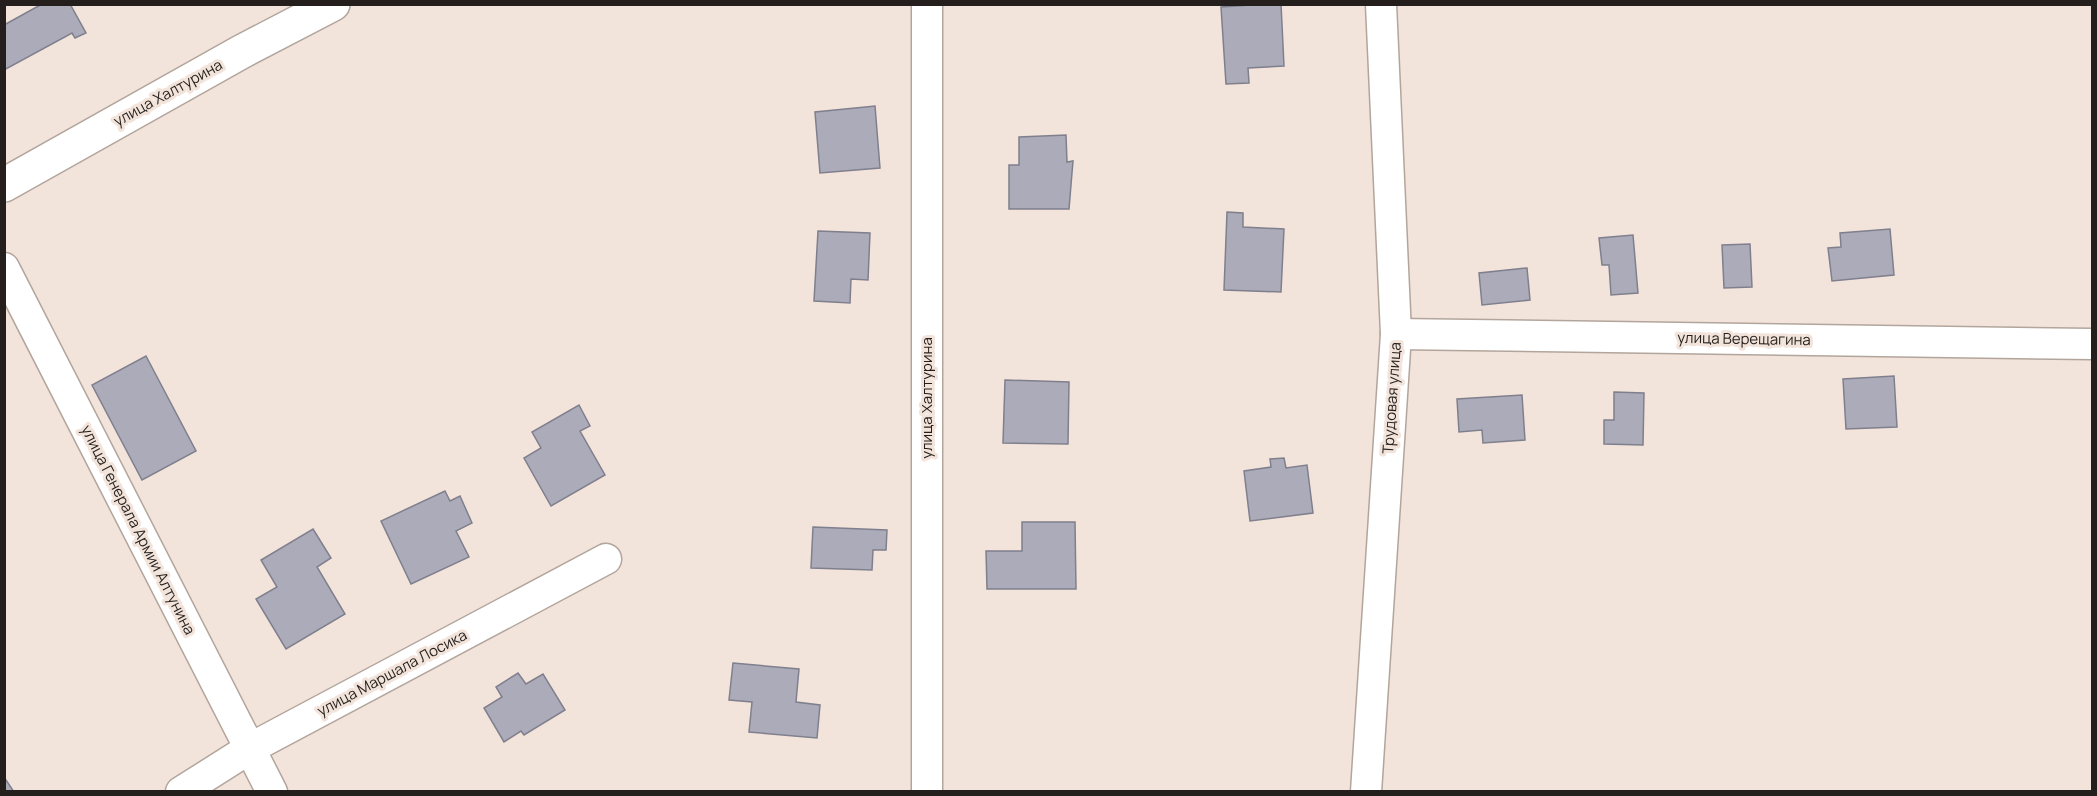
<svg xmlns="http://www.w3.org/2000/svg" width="2097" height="796" font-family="Manrope,sans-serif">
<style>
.building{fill:#ababb9;stroke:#807f8d;stroke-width:1.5}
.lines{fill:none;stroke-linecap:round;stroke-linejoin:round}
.minor-casing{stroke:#b2a59c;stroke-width:33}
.secondary-casing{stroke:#b2a59c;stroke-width:36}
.minor{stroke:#fff;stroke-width:30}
.secondary{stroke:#fff;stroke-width:33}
.labels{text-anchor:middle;stroke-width:6;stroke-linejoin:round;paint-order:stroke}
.street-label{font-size:15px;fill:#241f1c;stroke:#f2e4db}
</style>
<rect width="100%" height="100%" fill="#f2e4db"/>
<!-- building -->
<g class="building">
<path d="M42,4H70L86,33L75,38L72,33L4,70V25Z"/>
<path d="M1266,4H1281L1284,66L1248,68L1249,83L1226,84L1221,7Z"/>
<path d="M875,106L880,168L820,173L815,112Z"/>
<path d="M1066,135L1067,162L1073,161L1069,209H1009V165H1019V137Z"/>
<path d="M1227,212L1243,213V227L1284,229L1281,292L1224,290Z"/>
<path d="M1890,229L1894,275L1832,281L1828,248L1841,247L1840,233Z"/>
<path d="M818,231L870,233L868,280L851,279L850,303L814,301Z"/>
<path d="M1633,235L1638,293L1611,295L1609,265H1602L1599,238Z"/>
<path d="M1750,244L1752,287L1724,288L1722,245Z"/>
<path d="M1527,268L1530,300L1482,305L1479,273Z"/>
<path d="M146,356L196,451L142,480L92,385Z"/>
<path d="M1894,376L1897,427L1846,429L1843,379Z"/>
<path d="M1005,380L1069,382L1068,444L1003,443Z"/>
<path d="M1614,392L1644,393L1643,445L1604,444V420H1614Z"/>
<path d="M1522,395L1525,440L1483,443L1482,430L1459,432L1457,399Z"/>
<path d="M579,405L590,426L580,431L605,475L551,506L524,458L541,448L532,432Z"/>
<path d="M1284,458L1286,468L1307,465L1313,513L1250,521L1244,471L1271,467L1270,459Z"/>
<path d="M445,491L450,501L460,496L472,523L456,531L469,557L411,584L381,521Z"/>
<path d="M1022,522H1075L1076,589H987L986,551H1022Z"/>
<path d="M813,527L887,530L886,550H873L872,570L811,568Z"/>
<path d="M313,529L331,558L317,567L345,614L286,649L256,599L277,587L261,560Z"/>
<path d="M733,663L799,669L796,702L820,705L817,738L749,732L752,702L729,700Z"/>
<path d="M518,673L526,684L543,674L565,710L524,735L521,731L504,742L484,708L502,697L496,687Z"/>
<path d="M4,777L14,792H4Z"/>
</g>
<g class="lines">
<defs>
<g id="minor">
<path d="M4,268L272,792"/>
<path d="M1396,334L2092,344"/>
<path d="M181,792L249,749L606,559"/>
<path d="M927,792V4"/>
<path d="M1366,792L1396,334L1381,4"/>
</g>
<path id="secondary" d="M4,185L241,52L333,4"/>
</defs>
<!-- minor casing -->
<use href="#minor" class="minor-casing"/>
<!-- secondary casing -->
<use href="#secondary" class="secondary-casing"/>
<!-- minor -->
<use href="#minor" class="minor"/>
<!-- secondary -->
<use href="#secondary" class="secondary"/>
</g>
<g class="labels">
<!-- street labels -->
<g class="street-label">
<text transform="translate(168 93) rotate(-29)" y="5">улица Халтурина</text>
<text transform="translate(1744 339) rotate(1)" y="5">улица Верещагина</text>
<text transform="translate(927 398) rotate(-90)" y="5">улица Халтурина</text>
<text transform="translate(1392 398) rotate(-86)" y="5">Трудовая улица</text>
<text transform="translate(138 530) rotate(63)" y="5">улица Генерала Армии Алтунина</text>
<text transform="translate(392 673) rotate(-28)" y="5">улица Маршала Лосика</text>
</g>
</g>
<!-- border -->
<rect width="2097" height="796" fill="none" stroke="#241f1c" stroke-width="12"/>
</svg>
